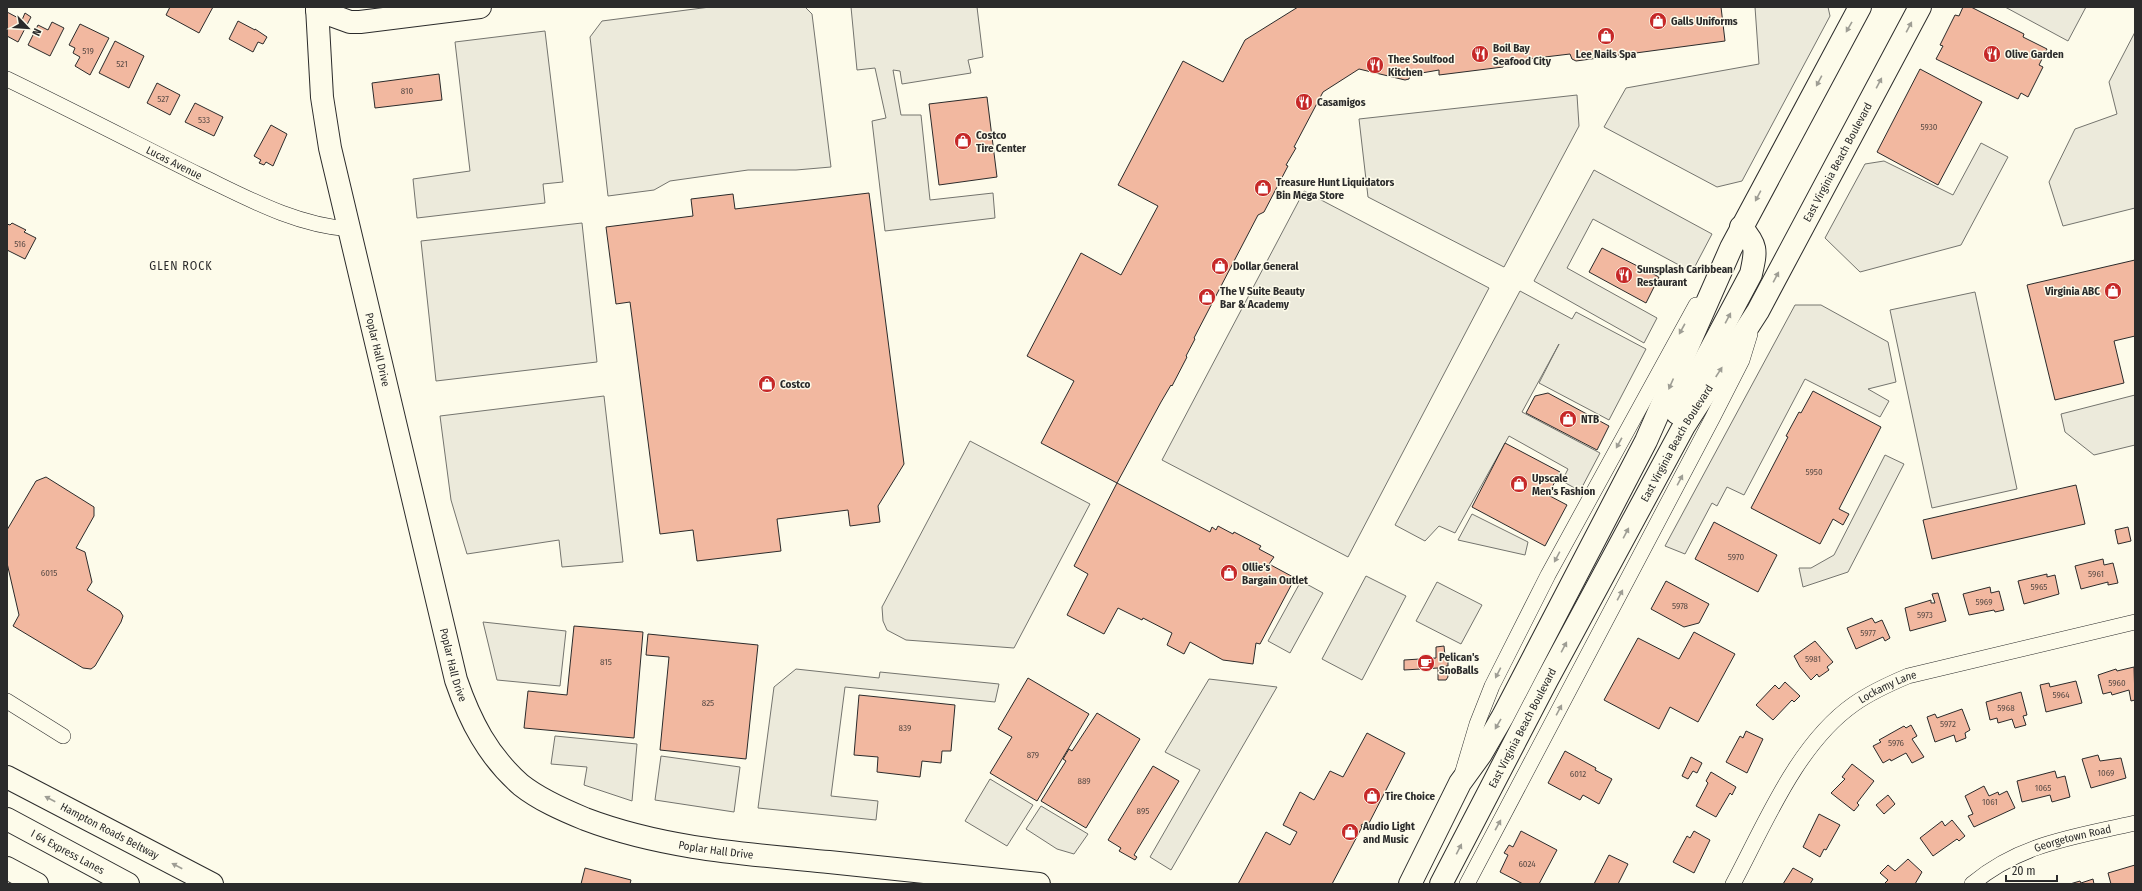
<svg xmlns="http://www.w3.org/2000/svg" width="2142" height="891" font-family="'Fira Sans Condensed',sans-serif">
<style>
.parking{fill:#eceadb;stroke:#74746e}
.building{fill:#f2b8a0;stroke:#2b2b2b}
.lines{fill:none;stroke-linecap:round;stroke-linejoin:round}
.street-casing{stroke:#2b2b2b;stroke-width:16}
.secondary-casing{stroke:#2b2b2b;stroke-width:24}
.primary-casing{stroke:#2b2b2b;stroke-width:24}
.highway-casing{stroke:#2b2b2b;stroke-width:24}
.street{stroke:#fdfbea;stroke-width:15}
.secondary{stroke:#fdfbea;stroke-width:22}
.primary{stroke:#fdfbea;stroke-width:22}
.highway{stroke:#fdfbea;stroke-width:22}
.oneway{fill:#9e9d94}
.labels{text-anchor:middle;stroke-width:3;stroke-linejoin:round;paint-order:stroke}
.number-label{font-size:9px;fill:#5d4e48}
.poi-label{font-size:11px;font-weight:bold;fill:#2b2b2b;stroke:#fdfbea;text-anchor:start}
.street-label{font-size:11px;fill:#2b2b2b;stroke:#fdfbea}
.neighbourhood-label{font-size:12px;letter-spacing:1px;fill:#2b2b2b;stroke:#fdfbea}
</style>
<rect width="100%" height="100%" fill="#fdfbea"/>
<!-- parking -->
<g class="parking">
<path d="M710,7H805L812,14L831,167L796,170H748L670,181L654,190L608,196L590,37L602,21Z"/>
<path d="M851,7H977L983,57L968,60L971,73L902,84L900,71L893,70L901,115H921L930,200L993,193L995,218L885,231L872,121L886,118L875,68L857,70Z"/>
<path d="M1755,7H1828L1830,16L1742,181L1717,187L1604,127L1626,88L1759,64Z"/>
<path d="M2005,7H2086L2068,41Z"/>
<path d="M545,31L563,182L543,184L545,203L417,218L413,179L470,171L455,42Z"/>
<path d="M2135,32V208L2063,226L2049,182L2075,129L2117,114L2109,82Z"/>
<path d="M1577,95L1579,126L1504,267L1368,197L1359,119Z"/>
<path d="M1981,143L2008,157L1961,245L1860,272L1825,238L1865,164L1884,161L1953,195Z"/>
<path d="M1594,170L1712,234L1692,272L1593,219L1567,268L1657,318L1644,343L1534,281Z"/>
<path d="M1304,191L1489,288L1348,557L1162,460Z"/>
<path d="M582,223L597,362L436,381L421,241Z"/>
<path d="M1520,291L1572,319L1576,312L1646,349L1609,420L1539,383L1559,344L1522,412L1600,453L1580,491L1562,481L1568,469L1509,436L1455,533L1439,526L1425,541L1395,525Z"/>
<path d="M1975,292L2017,489L1932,508L1890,310Z"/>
<path d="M1795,305H1821L1888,342L1896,382L1868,389L1889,401L1880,417L1805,379L1744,495L1727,487L1717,506L1712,503L1685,554L1665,546Z"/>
<path d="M2135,395V445L2094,455L2065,432L2061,414Z"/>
<path d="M604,396L623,562L562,567L559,540L467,554L451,500L440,416Z"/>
<path d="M970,441L1090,504L1014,648L906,640L887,630L883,621L882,607Z"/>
<path d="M1885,455L1904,464L1848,572L1803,587L1799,568H1811L1834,555Z"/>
<path d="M1472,514L1528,542L1525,555L1458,540Z"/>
<path d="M1366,576L1406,596L1362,680L1322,659Z"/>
<path d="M1301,581L1323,593L1290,653L1268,641Z"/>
<path d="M1437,582L1482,605L1461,644L1416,621Z"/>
<path d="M483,622L566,631L560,686L497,680Z"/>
<path d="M796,669L879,678L880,672L999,684L995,702L845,687L831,796L878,801L876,820L758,808L774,687Z"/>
<path d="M1209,679L1277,687L1171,870L1150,857L1200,770L1165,752Z"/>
<path d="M555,736L637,744L632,801L584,785L587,767L551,764Z"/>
<path d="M661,756L740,767L734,812L655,800Z"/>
<path d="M990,779L1033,805L1007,846L965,821Z"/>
<path d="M1041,806L1088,834L1074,854L1057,849L1026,829Z"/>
</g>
<!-- building -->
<g class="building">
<path d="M170,7H213L199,33L166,15Z"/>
<path d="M1298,7H1721L1725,41L1576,61L1572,59L1570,54L1503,62V67L1439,75V70L1410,75L1409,79L1405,80L1359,69L1323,92L1294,147L1296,148L1286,165L1288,166L1264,212L1258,215L1194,338L1195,339L1186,356L1187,357L1172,386L1171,385L1161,402L1117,483L1210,532L1212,527L1216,530L1218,526L1233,534L1234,532L1261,546L1259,549L1274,557L1269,564L1295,578L1260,644L1256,643L1253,664L1223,660L1190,642L1184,654L1167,645L1172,633L1143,618L1142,620L1118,608L1104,634L1067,615L1088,574L1074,566L1117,483L1041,443L1074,381L1027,356L1081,253L1121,275L1158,206L1118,185L1183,61L1223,82L1245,40Z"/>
<path d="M1963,7H1971L2024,34L2023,37L2047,49L2039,65L2043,67L2028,97L2021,93L2018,99L1936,59L1943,46L1940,45L1955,15L1959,16Z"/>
<path d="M7,12L22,20L25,13L31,17L18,42L7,36Z"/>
<path d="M238,21L255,30V29L267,37L263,44L258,42L253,52L229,39Z"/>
<path d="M52,22L64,28L50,56L28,45L38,25L48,30Z"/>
<path d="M80,24L109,38L90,75L75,66L80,57L73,53L75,48L69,45Z"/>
<path d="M115,41L144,56L129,88L99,73Z"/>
<path d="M1920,69L1982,102L1938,185L1877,152Z"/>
<path d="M439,74L442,100L375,108L372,83Z"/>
<path d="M157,83L180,95L170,115L147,103Z"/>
<path d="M987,97L997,177L939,185L929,104Z"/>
<path d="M195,103L223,117L214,136L185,122Z"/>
<path d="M271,125L287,134L273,166L266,162L264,165L259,163L261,160L254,156Z"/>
<path d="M869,193L904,464L878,506L880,522L850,526L848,510L777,519L781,551L697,561L693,530L660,534L630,302L616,304L606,227L693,216L691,199L733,194L735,209Z"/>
<path d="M12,223L26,230L24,232L36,238L25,259L7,250V224L10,225Z"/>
<path d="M1602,248L1659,277L1646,303L1589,272Z"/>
<path d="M2135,260V336L2114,341L2124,383L2055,400L2027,285Z"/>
<path d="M1813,391L1881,427L1839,509L1849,514L1843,525L1833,519L1820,544L1751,508L1788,437L1786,436L1799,412L1801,413Z"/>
<path d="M1548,393L1609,426L1597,450L1526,413L1535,396Z"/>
<path d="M1505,443L1560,472L1548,495L1567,505L1545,546L1472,507Z"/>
<path d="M46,477L94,507V516L76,548L85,552L92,582L87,590L120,611L123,616L121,622L95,666L91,669L83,668L13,626L19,615L7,563V530L36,481Z"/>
<path d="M2076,485L2085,524L1932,559L1923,520Z"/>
<path d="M1714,522L1777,555L1758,592L1695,559Z"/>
<path d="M2128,527L2131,541L2118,544L2115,530Z"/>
<path d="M2103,559L2104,565L2113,563L2118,583L2108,585V582L2081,589L2075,566Z"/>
<path d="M2047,574V577L2055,575L2059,594L2024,604L2018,581Z"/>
<path d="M1666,581L1709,604L1699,623L1684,627L1651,609Z"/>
<path d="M1990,587L1991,593L1999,591L2004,610L1995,612L1994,610L1969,615L1963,594Z"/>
<path d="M1938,593L1946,621L1910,631L1905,608L1931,600V603H1935L1932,594Z"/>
<path d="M1872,618L1875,623L1882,620L1890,638L1885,641L1883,637L1856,649L1847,628Z"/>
<path d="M574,626L643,632L634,738L524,728L528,691L567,695Z"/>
<path d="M1694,632L1735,654L1698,722L1670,707L1659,729L1604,700L1638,638L1679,659Z"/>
<path d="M648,634L758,645L746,759L660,750L669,657L646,655Z"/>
<path d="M1815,641L1833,662L1827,667L1829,670L1819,677L1817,674L1811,680L1800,667L1794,656Z"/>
<path d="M1444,646L1445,656L1448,659V666H1446L1448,677L1446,680H1438V668L1404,670V660L1436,658V647Z"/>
<path d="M2134,667L2135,700L2131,701L2129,690L2112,695L2111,692L2103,694L2098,675L2116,669L2117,671Z"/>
<path d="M1028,678L1089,714L1037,801L990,773L1012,737L998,729Z"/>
<path d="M2076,681L2082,703L2046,712L2040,685L2049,683L2050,687Z"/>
<path d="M1785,682L1800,696L1794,702L1792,700L1773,720L1756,705L1775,685L1779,689Z"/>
<path d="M2021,692L2027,715L2023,716L2026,725L2015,728L2012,719L1998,723L1997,718L1990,720L1986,702Z"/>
<path d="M859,695L955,705L951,751H942L941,763L922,761L920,777L877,772L878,757L854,755Z"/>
<path d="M1962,709L1970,730L1965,733L1966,738L1956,742L1954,735L1935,742L1927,717L1935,714L1937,718Z"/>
<path d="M1097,713L1140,739L1086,828L1041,801L1066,761L1063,759L1069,749L1072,751Z"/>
<path d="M1911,725L1917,736L1912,739L1924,757L1912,763L1906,753L1891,761L1890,759L1883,763L1873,746L1881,742L1879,740L1904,726L1906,728Z"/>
<path d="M1746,731L1763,739L1747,773L1726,762L1740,736L1743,738Z"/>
<path d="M1367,733L1405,753L1367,827L1362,824L1361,826L1362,827L1332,884H1238L1266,832L1290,845L1297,832L1283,825L1300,792L1314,800L1330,771L1343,777Z"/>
<path d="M1565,751L1596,768L1595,770L1612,779L1599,804L1583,795L1580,800L1548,783Z"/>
<path d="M2098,755L2100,761L2121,758L2126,778L2091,788L2082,759Z"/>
<path d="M1691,757L1702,763L1697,773L1693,771L1688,779L1682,776Z"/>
<path d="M1852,764L1874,781L1857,803L1859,805L1854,811L1831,793L1845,779L1842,777Z"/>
<path d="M1153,766L1179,781L1134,855L1137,857L1135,860L1119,851L1121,848L1108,840Z"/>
<path d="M2055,771L2057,778L2065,776L2070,797L2052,802L2050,795L2022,802L2017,781Z"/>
<path d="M1711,772L1736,787L1732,795L1730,793L1716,817L1696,806L1708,783L1706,781Z"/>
<path d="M1984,786L1989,796L1998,792L1999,795L2007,791L2015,808L1974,827L1968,816L1973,814L1965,796Z"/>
<path d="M1888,795L1895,804L1884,814L1876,805Z"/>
<path d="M1819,814L1840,825L1826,850L1824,849L1820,857L1803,847Z"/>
<path d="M1952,820L1965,836L1959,841L1957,839L1933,856L1920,838L1942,821L1945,826Z"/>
<path d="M1521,831L1557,850L1539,884H1523L1500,872L1508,855L1504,853L1509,845L1513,847Z"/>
<path d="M1694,831L1710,840L1694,873L1673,862L1687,836L1690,838Z"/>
<path d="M1609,855L1628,864L1618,884H1594Z"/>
<path d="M1908,859L1922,872L1915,884H1884L1888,880L1880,873L1888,865L1895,871Z"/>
<path d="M2135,865V884H2111L2108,873Z"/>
<path d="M585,868L631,880L630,884H581Z"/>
<path d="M1793,868L1813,879L1810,884H1783Z"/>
<path d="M2093,879L2094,884H2070L2080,881L2081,883Z"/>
</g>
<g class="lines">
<defs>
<g id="street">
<path id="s1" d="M7,79C71,110 135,143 199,175C247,198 295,225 349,229"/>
<path d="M7,701L63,736"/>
<path d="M1463,771L1477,724L1492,686L1548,575L1696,305"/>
<path d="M1467,884L1713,417L1742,360L1750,334"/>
<path id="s2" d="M1733,884C1765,824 1797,744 1854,704C1871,692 1889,684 1908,676L2135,622"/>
<path id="s3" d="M1972,884C2021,843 2075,837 2135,823"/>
</g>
<g id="secondary">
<path id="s4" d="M317,7L322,97L330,148L456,680C470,721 488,756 521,785C540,800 563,810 585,819C664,849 746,854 829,862C899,869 969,877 1039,884"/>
<path d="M317,10L350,22H360L480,7"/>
</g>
<g id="primary">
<path d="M1677,413L1751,274C1756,251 1758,246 1741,227"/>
<path d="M1410,884L1460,783L1481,754L1503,716L1646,441L1731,248L1860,7"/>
<path id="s5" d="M1441,884L1547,680L1684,426L1758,311L1920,7"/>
</g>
<g id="highway">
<path id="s6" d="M7,777L212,884"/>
<path id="s7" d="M7,819L128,884"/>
<path d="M7,868L37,884"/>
</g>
</defs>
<!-- street casing -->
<use href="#street" class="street-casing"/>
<!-- secondary casing -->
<use href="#secondary" class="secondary-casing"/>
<!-- primary casing -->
<use href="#primary" class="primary-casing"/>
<!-- highway casing -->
<use href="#highway" class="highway-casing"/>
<!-- street -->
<use href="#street" class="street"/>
<!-- secondary -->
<use href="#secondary" class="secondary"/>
<!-- primary -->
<use href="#primary" class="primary"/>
<!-- highway -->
<use href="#highway" class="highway"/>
</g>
<!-- one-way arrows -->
<defs><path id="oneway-solid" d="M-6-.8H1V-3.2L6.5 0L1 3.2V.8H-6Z"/></defs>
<g class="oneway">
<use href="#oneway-solid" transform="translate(1849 27) rotate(120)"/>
<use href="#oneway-solid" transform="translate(1909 27) rotate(-62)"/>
<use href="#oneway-solid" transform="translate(1819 81) rotate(118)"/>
<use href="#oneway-solid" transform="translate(1879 83) rotate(-62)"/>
<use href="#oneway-solid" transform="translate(1758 196) rotate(118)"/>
<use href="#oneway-solid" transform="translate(1776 277) rotate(-62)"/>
<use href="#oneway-solid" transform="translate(1728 318) rotate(-62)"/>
<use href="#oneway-solid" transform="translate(1682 329) rotate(119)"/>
<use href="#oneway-solid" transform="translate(1719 372) rotate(-57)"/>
<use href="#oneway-solid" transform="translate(1671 384) rotate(114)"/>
<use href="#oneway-solid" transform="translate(1619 443) rotate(119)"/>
<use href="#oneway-solid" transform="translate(1680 480) rotate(-62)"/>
<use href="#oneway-solid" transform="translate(1626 533) rotate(-62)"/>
<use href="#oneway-solid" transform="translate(1557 557) rotate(118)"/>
<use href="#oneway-solid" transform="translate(1620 595) rotate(-62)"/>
<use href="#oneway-solid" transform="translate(1564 647) rotate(-62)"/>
<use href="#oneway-solid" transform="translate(1498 673) rotate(117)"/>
<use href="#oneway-solid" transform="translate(1559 710) rotate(-62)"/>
<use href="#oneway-solid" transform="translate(1498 724) rotate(120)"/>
<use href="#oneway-solid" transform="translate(50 799) rotate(-152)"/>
<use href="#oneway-solid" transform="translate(1498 825) rotate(-61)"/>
<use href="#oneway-solid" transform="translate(1459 849) rotate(-63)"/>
<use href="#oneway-solid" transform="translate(177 866) rotate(-152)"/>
</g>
<!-- icons -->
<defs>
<symbol id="shop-disc" viewBox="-11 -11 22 22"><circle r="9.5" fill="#c62828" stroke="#fdfbea"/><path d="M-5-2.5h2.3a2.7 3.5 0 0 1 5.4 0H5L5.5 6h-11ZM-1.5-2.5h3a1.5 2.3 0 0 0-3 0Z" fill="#fff"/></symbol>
<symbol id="restaurant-disc" viewBox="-11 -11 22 22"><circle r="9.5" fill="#c62828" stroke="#fdfbea"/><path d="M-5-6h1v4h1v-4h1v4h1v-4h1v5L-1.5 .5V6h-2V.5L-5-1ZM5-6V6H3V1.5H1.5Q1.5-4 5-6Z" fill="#fff"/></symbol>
<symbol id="cafe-disc" viewBox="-11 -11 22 22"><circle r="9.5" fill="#c62828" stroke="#fdfbea"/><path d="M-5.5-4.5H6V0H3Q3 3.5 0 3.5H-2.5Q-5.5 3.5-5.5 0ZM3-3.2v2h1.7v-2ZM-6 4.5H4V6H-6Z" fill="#fff"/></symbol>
</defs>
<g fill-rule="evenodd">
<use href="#shop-disc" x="1648" y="11" width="20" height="20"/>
<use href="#shop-disc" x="1596" y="26" width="20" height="20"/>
<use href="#restaurant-disc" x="1470" y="44" width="20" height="20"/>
<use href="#restaurant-disc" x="1982" y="44" width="20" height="20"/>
<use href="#restaurant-disc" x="1365" y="55" width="20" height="20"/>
<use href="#restaurant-disc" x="1294" y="92" width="20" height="20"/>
<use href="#shop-disc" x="953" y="131" width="20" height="20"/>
<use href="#shop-disc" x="1253" y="178" width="20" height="20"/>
<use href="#shop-disc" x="1210" y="256" width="20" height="20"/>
<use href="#restaurant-disc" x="1614" y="265" width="20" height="20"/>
<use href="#shop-disc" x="2103" y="281" width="20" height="20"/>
<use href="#shop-disc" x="1197" y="287" width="20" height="20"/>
<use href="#shop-disc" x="757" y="374" width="20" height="20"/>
<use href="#shop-disc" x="1558" y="409" width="20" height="20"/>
<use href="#shop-disc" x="1509" y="474" width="20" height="20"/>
<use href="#shop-disc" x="1219" y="563" width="20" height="20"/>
<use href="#cafe-disc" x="1416" y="653" width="20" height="20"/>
<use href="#shop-disc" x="1362" y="786" width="20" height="20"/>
<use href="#shop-disc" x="1340" y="822" width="20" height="20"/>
</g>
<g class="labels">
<!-- number labels -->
<g class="number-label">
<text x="88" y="54">519</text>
<text x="122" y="67">521</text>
<text x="407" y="94">810</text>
<text x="163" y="102">527</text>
<text x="204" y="123">533</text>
<text x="1929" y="130">5930</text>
<text x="20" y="247">516</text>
<text x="1814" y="475">5950</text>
<text x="1736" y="560">5970</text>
<text x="49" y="576">6015</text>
<text x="2096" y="577">5961</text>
<text x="2039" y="590">5965</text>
<text x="1984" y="605">5969</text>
<text x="1680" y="609">5978</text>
<text x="1925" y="618">5973</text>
<text x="1868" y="636">5977</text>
<text x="1813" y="662">5981</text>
<text x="606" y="665">815</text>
<text x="2117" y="686">5960</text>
<text x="2061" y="698">5964</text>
<text x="708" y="706">825</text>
<text x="2006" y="711">5968</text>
<text x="1948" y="727">5972</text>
<text x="905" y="731">839</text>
<text x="1896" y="746">5976</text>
<text x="1033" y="758">879</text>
<text x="2106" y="776">1069</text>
<text x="1578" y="777">6012</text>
<text x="1084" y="784">889</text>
<text x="2043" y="791">1065</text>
<text x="1990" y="805">1061</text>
<text x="1143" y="814">895</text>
<text x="1527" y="867">6024</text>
</g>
<!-- poi labels -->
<g class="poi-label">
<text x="1671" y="25">Galls Uniforms</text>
<text x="1493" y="52">Boil Bay<tspan x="1493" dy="13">Seafood City</tspan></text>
<text x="1606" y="58" text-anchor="middle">Lee Nails Spa</text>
<text x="2005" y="58">Olive Garden</text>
<text x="1388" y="63">Thee Soulfood<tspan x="1388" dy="13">Kitchen</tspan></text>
<text x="1317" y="106">Casamigos</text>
<text x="976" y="139">Costco<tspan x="976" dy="13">Tire Center</tspan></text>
<text x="1276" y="186">Treasure Hunt Liquidators<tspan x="1276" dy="13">Bin Mega Store</tspan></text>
<text x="1233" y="270">Dollar General</text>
<text x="1637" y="273">Sunsplash Caribbean<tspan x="1637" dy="13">Restaurant</tspan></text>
<text x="1220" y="295">The V Suite Beauty<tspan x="1220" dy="13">Bar &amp; Academy</tspan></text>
<text x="2100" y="295" text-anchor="end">Virginia ABC</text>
<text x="780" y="388">Costco</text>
<text x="1581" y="423">NTB</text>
<text x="1532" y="482">Upscale<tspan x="1532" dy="13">Men's Fashion</tspan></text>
<text x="1242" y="571">Ollie's<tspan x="1242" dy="13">Bargain Outlet</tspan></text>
<text x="1439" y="661">Pelican's<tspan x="1439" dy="13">SnoBalls</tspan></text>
<text x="1385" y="800">Tire Choice</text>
<text x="1363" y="830">Audio Light<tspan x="1363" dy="13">and Music</tspan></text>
</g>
<!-- street labels -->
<g class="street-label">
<text dy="4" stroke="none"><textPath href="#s5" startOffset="824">East Virginia Beach Boulevard</textPath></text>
<text dy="4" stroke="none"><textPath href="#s1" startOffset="187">Lucas Avenue</textPath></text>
<text dy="4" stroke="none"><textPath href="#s4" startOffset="349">Poplar Hall Drive</textPath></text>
<text dy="4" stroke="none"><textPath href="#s5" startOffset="500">East Virginia Beach Boulevard</textPath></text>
<text dy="4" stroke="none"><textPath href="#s4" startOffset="673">Poplar Hall Drive</textPath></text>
<text dy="4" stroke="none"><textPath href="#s2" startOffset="257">Lockamy Lane</textPath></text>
<text dy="4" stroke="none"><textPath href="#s5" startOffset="176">East Virginia Beach Boulevard</textPath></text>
<text dy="4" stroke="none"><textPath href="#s6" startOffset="116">Hampton Roads Beltway</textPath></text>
<text dy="4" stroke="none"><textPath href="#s3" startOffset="112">Georgetown Road</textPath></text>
<text dy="4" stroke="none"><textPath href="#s4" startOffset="1021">Poplar Hall Drive</textPath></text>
<text dy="4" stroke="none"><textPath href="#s7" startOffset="69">I 64 Express Lanes</textPath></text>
</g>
<!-- neighbourhood labels -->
<g class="neighbourhood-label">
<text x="181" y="270">GLEN ROCK</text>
</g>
</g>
<!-- border -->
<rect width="2142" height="891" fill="none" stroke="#2b2b2b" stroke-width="16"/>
<!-- north arrow -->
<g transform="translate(28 28) rotate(115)" stroke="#fdfbea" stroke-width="3" paint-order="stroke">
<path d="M0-3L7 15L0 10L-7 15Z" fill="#2b2b2b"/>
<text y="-6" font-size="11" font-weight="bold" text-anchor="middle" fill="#2b2b2b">N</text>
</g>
<!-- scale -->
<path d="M2006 875v6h51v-6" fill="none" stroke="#2b2b2b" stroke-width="2"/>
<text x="2012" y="875" font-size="12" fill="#2b2b2b" stroke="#fdfbea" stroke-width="3" paint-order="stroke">20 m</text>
</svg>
